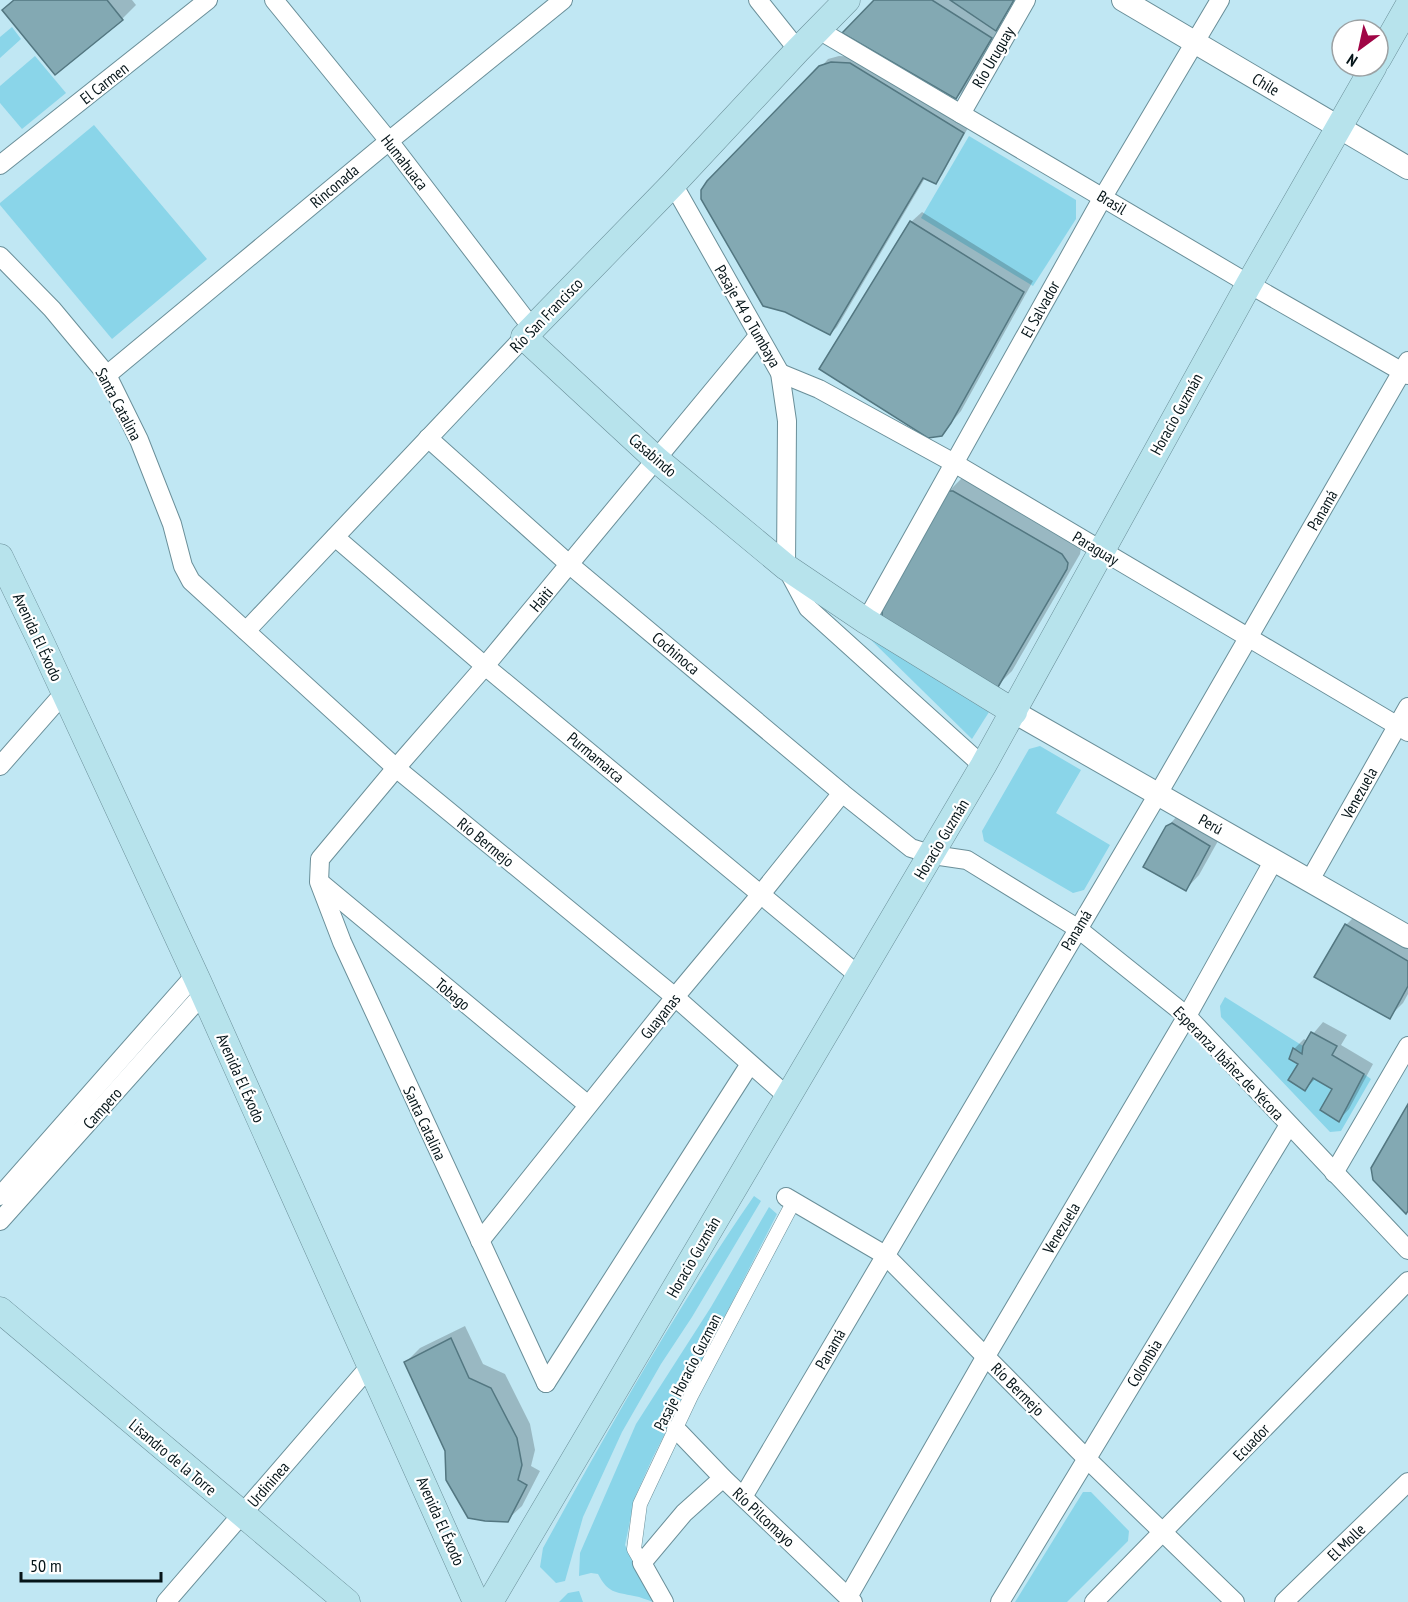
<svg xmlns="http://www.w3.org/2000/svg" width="1408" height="1602" font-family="'PT Sans Narrow',sans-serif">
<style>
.green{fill:#8ad5e9}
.shadow{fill:#0003}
.building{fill:#83a9b3;stroke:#537781;stroke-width:1.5}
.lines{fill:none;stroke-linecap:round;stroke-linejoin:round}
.pedestrian-casing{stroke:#6a8f99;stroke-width:15}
.minor-casing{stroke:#6a8f99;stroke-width:20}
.tertiary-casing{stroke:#6a8f99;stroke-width:24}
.secondary-casing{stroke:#6a8f99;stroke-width:27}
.pedestrian{stroke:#fff;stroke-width:14}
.minor{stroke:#fff;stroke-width:18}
.tertiary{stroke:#fff;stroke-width:22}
.secondary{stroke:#b7e3ec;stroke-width:26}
.labels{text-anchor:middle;stroke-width:4.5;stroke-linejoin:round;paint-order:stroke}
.street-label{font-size:16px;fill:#061519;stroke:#fff}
</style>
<rect width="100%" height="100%" fill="#c0e7f3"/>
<!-- green -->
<g class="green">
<path d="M12,27L21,39L0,58V37Z"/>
<path d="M35,56L66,93L22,129L0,103V86Z"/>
<path d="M94,125L207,259L112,339L0,205V203Z"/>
<path d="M969,136L1076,200V219L1033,286L921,218Z"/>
<path d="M869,638L989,712L972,739Z"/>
<path d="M1040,746L1081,770L1056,813L1110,845L1084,890L1073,893L984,841L982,831L1029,749Z"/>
<path d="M1225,997L1303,1046L1302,1054L1293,1049L1289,1059L1298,1064L1288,1080L1305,1091L1313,1078L1332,1089L1320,1110L1339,1121L1364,1074L1371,1079L1341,1131L1330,1132L1221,1017L1220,1006Z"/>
<path d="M754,1196L761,1201L692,1317L661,1364L622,1432L583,1517L565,1581L556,1583L540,1567L543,1548C609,1428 676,1309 754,1196Z"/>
<path d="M769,1207L777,1214L653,1457L635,1497L625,1545L653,1602C647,1600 641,1597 634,1596C615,1592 608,1593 598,1574L591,1573L579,1576L580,1553L636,1424L711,1307Z"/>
<path d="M1083,1492H1091L1129,1531L1128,1541L1067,1602H1015Z"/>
<path d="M579,1591L583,1602H559L568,1593Z"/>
</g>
<!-- shadow -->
<g class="shadow">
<path d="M14,0H132L136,5L122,19L4,10Z"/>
<path d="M876,0H1014L1002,21L1005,23L970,84L956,98Z"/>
<path d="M839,56L857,57L969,126L942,175L935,182L925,178L837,327L830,334L821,67L828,59Z"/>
<path d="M922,212L1033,281L961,411L941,435L911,222Z"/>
<path d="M963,477L1075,540L1081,549L1080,554L1012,671L997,686L949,491Z"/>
<path d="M1181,812L1223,832L1199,875L1186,889L1167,827Z"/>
<path d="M1360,911L1408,939V994L1403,1003L1389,1017L1346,925Z"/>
<path d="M1323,1022L1347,1035L1341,1045L1373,1064L1349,1109L1339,1120L1334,1089L1316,1078L1305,1089L1300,1063L1294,1049L1304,1039L1307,1041Z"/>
<path d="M465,1326L483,1364L505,1374L530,1424L535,1450L531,1466L540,1471L522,1506L507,1520L446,1451L406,1362L420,1348Z"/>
</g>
<!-- building -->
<g class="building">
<path d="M14,0H107L123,20L55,75L2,10Z"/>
<path d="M874,0H932L992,38L956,99L842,33Z"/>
<path d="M950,0H1014L996,31Z"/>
<path d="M831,62L850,63L964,133L936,184L923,178L830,335L785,312L763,306L701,199V190L707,181L819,66Z"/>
<path d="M910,221L1024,292L951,423L942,436L928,438L819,369Z"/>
<path d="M948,491H953L1062,554L1068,563L1067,569L998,687L994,688L883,623L882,614L883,605Z"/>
<path d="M1172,823L1210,846L1186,891L1143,867L1166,826Z"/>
<path d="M1345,924L1408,961V986L1390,1019L1314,977Z"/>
<path d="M1311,1032L1337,1046L1332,1055L1364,1074L1339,1122L1320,1110L1332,1089L1313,1078L1305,1091L1288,1080L1298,1064L1289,1059L1293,1048L1302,1054L1303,1046Z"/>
<path d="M1408,1104V1211L1406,1214L1373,1180L1371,1168Z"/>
<path d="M451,1338L469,1378L491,1388L517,1438L522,1465L518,1480L527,1485L508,1522L485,1521L468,1518L446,1480L445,1451L404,1362Z"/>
</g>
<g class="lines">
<defs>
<path id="pedestrian" d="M642,1563L634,1549L640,1504L691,1396L794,1201"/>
<g id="minor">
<path d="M274,0L389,141L532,328"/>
<path d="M758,0L798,50"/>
<path d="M817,29L1249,284L1408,375"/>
<path d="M961,114L1026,0"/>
<path d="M0,165L208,0"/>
<path d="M673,184L780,373L787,421L786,567L808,608L983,766"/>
<path d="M0,256L52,309L107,375L139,440L172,524L183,566L191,581L396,768L675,997L787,1096"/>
<path d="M780,373L819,389L954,463L1408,732"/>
<path d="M107,375L389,141L563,0"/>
<path d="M428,438L570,565L842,793L911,848L933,855L967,860L1077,928L1187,1016L1408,1250"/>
<path d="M335,537L485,666L858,975"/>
<path d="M866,621L1103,197L1220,0"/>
<path d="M246,631L524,337"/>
<path d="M0,766L64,693"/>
<path d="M1310,880L1408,707"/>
<path d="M322,884L588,1105"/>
<path d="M1334,1173L1408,1046"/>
<path d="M0,1196L195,975"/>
<path d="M786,1197L885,1255L1086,1458L1235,1602"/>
<path d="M0,1221L203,994"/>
<path d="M480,1241L675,997L761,894L842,793"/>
<path d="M546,1383L342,942L319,882L320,859L396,768L485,666L758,336"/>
<path d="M546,1383L750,1064"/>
<path d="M676,1429L723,1478L853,1602"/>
<path d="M743,1497L1158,794L1408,361"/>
<path d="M848,1597L986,1356L1187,1016L1274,860"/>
<path d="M166,1602L370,1366"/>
<path d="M664,1602L642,1563L684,1513L723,1478"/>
<path d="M1000,1602L1289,1125"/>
<path d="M1094,1602L1408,1281"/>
<path d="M1284,1602L1408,1482"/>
</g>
<g id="tertiary">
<path d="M1123,0L1408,168"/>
<path d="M1014,712L1408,937"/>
</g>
<g id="secondary">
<path d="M847,0L798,50L673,184L524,337L657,460L786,567L866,621L1014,712"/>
<path d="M1378,59L1408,6"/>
<path d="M0,557L42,644L198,981L476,1602"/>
<path d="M0,1310L347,1602"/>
<path d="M490,1602L983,766L1249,284L1374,66"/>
</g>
</defs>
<!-- pedestrian casing -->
<use href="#pedestrian" class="pedestrian-casing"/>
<!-- minor casing -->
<use href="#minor" class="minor-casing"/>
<!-- tertiary casing -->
<use href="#tertiary" class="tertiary-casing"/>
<!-- secondary casing -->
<use href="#secondary" class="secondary-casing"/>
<!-- pedestrian -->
<use href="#pedestrian" class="pedestrian"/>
<!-- minor -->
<use href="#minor" class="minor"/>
<!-- tertiary -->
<use href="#tertiary" class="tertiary"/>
<!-- secondary -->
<use href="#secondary" class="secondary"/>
</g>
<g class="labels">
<!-- street labels -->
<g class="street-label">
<text transform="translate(993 57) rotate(-60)" y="6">Río Uruguay</text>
<text transform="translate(104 83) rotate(-38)" y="6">El Carmen</text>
<text transform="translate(1266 84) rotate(31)" y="6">Chile</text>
<text transform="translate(405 162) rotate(52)" y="6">Humahuaca</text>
<text transform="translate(334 186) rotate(-40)" y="6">Rinconada</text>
<text transform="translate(1112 202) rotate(31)" y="6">Brasil</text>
<text transform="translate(1040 309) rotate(-61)" y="6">El Salvador</text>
<text transform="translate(546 315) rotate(-46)" y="6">Río San Francisco</text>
<text transform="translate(748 316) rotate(60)" y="6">Pasaje 44 o Tumbaya</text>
<text transform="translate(119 404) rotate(62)" y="6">Santa Catalina</text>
<text transform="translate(1176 414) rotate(-61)" y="6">Horacio Guzmán</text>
<text transform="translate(653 455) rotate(41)" y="6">Casabindo</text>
<text transform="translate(1322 510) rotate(-60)" y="6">Panamá</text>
<text transform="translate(1096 548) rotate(31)" y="6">Paraguay</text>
<text transform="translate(541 599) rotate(-50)" y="6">Haiti</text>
<text transform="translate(38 637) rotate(65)" y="6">Avenida El Éxodo</text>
<text transform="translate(676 653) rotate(40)" y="6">Cochinoca</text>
<text transform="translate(596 757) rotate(40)" y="6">Purmamarca</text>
<text transform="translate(1359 793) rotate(-61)" y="6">Venezuela</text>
<text transform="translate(1211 824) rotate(29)" y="6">Perú</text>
<text transform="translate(941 839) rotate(-59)" y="6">Horacio Guzmán</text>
<text transform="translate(486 842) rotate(39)" y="6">Río Bermejo</text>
<text transform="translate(1076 930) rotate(-59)" y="6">Panamá</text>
<text transform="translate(453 994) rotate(40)" y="6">Tobago</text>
<text transform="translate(660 1016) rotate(-51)" y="6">Guayanas</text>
<text transform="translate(1229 1063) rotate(46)" y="6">Esperanza Ibáñez de Yécora</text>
<text transform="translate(241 1078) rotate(66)" y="6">Avenida El Éxodo</text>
<text transform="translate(102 1108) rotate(-48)" y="6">Campero</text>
<text transform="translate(425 1123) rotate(65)" y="6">Santa Catalina</text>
<text transform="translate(1061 1228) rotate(-59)" y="6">Venezuela</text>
<text transform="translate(693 1257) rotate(-60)" y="6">Horacio Guzmán</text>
<text transform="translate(830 1349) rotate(-60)" y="6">Panamá</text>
<text transform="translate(1144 1363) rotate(-59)" y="6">Colombia</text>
<text transform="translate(687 1372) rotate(-63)" y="6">Pasaje Horacio Guzman</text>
<text transform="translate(1018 1389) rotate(45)" y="6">Río Bermejo</text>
<text transform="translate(1251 1442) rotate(-46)" y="6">Ecuador</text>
<text transform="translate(173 1457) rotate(40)" y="6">Lisandro de la Torre</text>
<text transform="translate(268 1484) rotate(-49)" y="6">Urdininea</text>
<text transform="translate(764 1517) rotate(43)" y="6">Río Pilcomayo</text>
<text transform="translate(441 1521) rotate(66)" y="6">Avenida El Éxodo</text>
<text transform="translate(1346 1542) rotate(-44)" y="6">El Molle</text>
</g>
</g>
<!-- north arrow -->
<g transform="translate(1360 48) rotate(213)"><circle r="28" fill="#ffffff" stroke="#9ba1a3" stroke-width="1.5"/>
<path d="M0-4.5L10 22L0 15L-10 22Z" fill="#a00545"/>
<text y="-9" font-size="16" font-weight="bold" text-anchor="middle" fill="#061519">N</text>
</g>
<!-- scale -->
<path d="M21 1572v9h140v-9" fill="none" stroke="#061519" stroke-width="3"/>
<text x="30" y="1572" font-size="18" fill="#061519" stroke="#ffffff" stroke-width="4.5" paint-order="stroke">50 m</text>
</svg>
